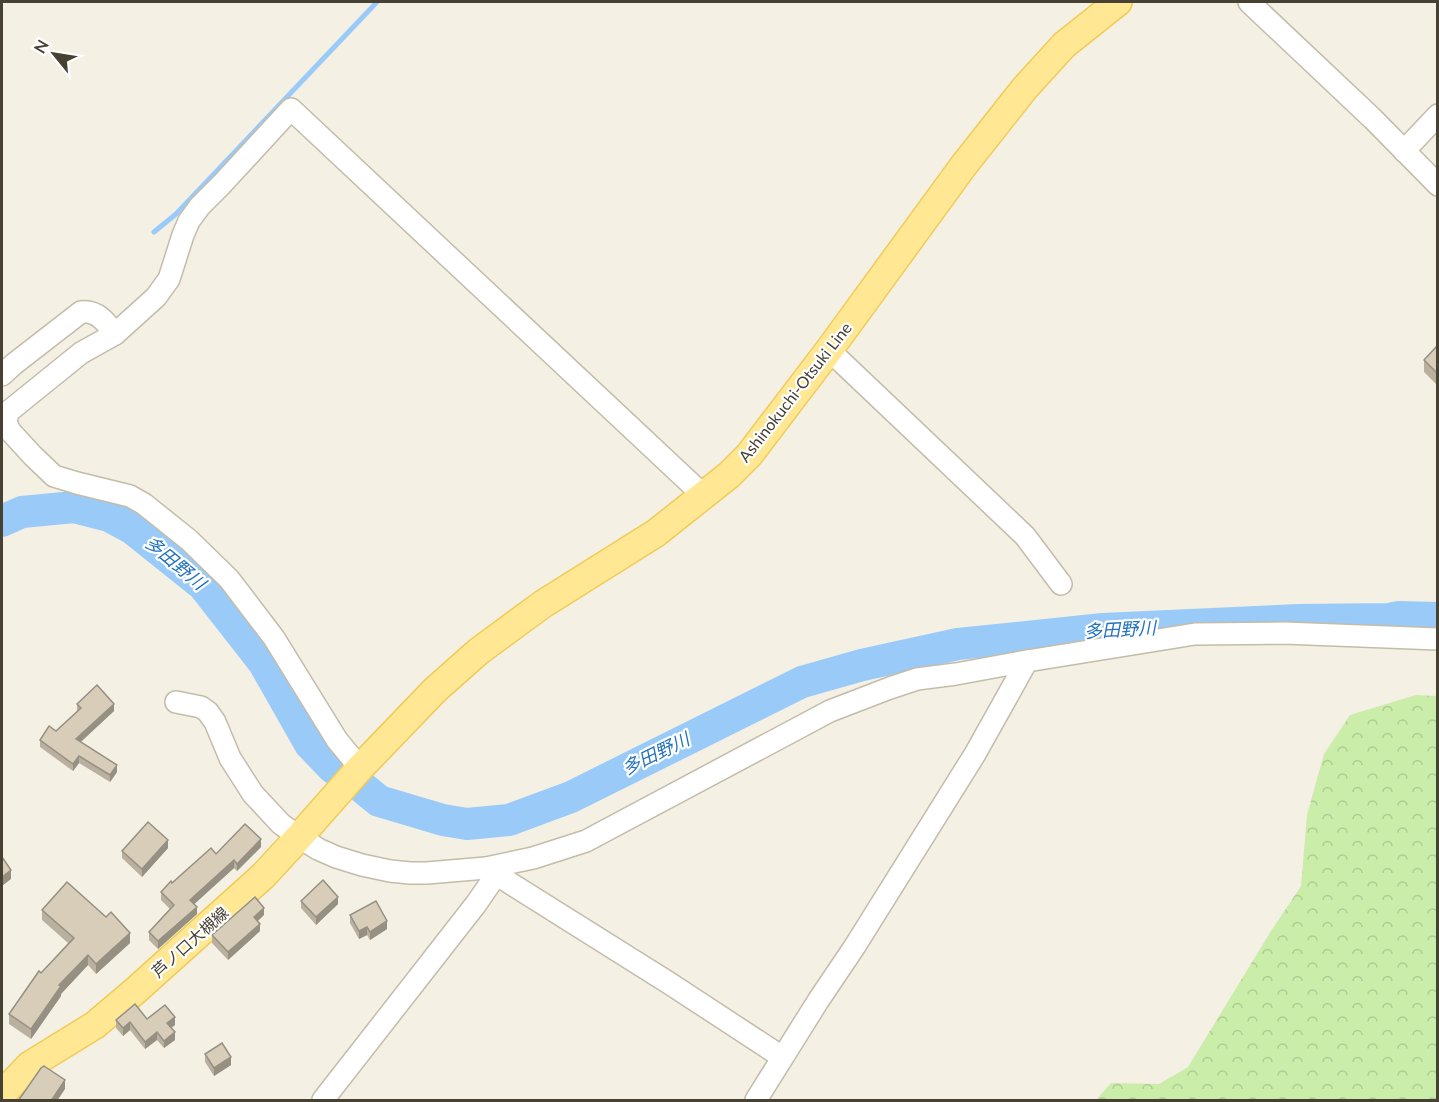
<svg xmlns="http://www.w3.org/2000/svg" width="1439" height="1102" font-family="Lato,'Noto Sans JP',sans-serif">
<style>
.forest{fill:url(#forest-crowns)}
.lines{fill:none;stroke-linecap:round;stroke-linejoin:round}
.stream{stroke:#9acbf8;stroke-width:5}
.river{stroke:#9acbf8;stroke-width:32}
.minor-casing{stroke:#c3bca9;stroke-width:24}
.major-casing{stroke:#f0cb57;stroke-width:30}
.minor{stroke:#fff;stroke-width:21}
.major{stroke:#ffe793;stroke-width:27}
.wall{fill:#b9b09f}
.shaded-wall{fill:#969082}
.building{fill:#d7cdb9;stroke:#969082;stroke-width:1.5}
.labels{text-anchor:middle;stroke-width:4.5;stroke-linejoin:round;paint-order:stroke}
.street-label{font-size:16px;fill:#474134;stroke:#fff}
.water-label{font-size:18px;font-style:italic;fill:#2272be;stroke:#fff}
</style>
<defs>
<pattern id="forest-crowns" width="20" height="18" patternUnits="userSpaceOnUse" patternTransform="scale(1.5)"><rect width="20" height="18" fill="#caeda9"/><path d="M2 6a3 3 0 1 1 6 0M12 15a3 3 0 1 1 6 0" fill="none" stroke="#afcc92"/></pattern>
</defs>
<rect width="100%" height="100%" fill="#f4f0e4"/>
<!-- forest -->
<path class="forest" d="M1416,695L1437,696V1100H1096L1111,1083L1159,1084L1188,1067L1271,931L1301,886L1307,815L1324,754L1350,715Z"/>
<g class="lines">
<!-- stream -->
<path class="stream" d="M154,232L176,214L377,2"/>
<!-- river -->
<path class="river" d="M2,521L22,512L74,507L109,516L133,529L203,585L264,663L310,744L333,768L357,783L379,801L443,820L467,824L509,820L571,797L802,682L862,665L958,644L1103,629L1299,620L1389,619L1399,617L1438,618"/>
<defs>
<g id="minor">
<path d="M1249,2L1373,119L1438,185"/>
<path d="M1404,151L1438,115"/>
<path d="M829,350L1025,536L1061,584"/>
<path d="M2,375L14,364L81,312C97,310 106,322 115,334"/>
<path d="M176,702L201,707L208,712L215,722L230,758L253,794L281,824L299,837L318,849L336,857L362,865L390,871L410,873H427L486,868L533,858L586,841L830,711L890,688L917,679L956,674L1027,661L1195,634L1284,633L1438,639"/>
<path d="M360,768L337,740L274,638L229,579L189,540L144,504L130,496L77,483L54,476L33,456L10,431L6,422L8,412L81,353L115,334L156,297L169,279L183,235L189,221L200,206L222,184L291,109L703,495"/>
<path d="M486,868L669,983L782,1057"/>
<path d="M323,1100L476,904L496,875"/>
<path d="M756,1100L818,1001L855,946L975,754L1027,661"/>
</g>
<path id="major" d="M2,1094L30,1065L95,1025L135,991L263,876L299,837L360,768L435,690L479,651L543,604L656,533L729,475L749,455L829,350L964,165L1024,89L1064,45L1118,2"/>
</defs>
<!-- minor casing -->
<use href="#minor" class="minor-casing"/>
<!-- major casing -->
<use href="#major" class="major-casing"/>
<!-- minor -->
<use href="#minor" class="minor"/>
<!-- major -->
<use href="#major" class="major"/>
</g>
<!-- wall -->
<g class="wall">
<path d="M1437,346V385L1424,372V360Z"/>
<path d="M77,704L114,711L81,742L117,772L110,782L79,763L73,771L40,747V740L56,731L78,712L77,711Z"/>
<path d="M261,847L237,871L234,868L194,904L197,914L158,949L149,940V932L170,909L161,900V892L172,883Z"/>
<path d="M168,848L142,877L122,858V851Z"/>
<path d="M301,901L338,904L316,925L301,908Z"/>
<path d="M42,910L130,943L96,974L88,965L61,994V996L31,1039L9,1024V1014L41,973L68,943L42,920Z"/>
<path d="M264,915L258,921L260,931L228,960L212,943V935Z"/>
<path d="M350,915L387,929L370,940L367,935L359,939L350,923Z"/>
<path d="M147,1019L175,1025L171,1028L175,1040L164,1048L157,1040L145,1049L130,1030L123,1036L116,1028V1020Z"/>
<path d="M205,1054L231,1065L214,1076L205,1062Z"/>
</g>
<!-- shaded-wall -->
<g class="shaded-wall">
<path d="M114,704V711L76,746V739Z"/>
<path d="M79,756V763L73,771V764Z"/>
<path d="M117,765V772L110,782V775Z"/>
<path d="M261,839V847L237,871V864Z"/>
<path d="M168,840V848L142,877V869Z"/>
<path d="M234,860V868L190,908V900Z"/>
<path d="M11,870V879L2,886V877Z"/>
<path d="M338,897V904L316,925V917Z"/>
<path d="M197,907V914L158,949V941Z"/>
<path d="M264,908V915L254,924V917Z"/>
<path d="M387,921V929L370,940V932Z"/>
<path d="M260,924V931L228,960V952Z"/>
<path d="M367,927V935L359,939V931Z"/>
<path d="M130,933V943L96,974V964Z"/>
<path d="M88,955V965L61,994V996L31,1039V1029L59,985Z"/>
<path d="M175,1017V1025L167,1031V1023Z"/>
<path d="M130,1022V1030L123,1036V1028Z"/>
<path d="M157,1032V1040L145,1049V1042Z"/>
<path d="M175,1032V1040L164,1048V1041Z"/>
<path d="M231,1057V1065L214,1076V1068Z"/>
<path d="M65,1080V1089L57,1101H51Z"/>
</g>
<!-- building -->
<g class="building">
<path d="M1437,346V373L1424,360Z"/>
<path d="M97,685L114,704L76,739L117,765L110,775L79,756L73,764L40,740L49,726L56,731L81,708L77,704Z"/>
<path d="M148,822L168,840L142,869L122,851Z"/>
<path d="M245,824L261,839L237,864L234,860L190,900L197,907L158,941L149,932L174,905L161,892L171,881L172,883L211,848L216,854Z"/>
<path d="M2,857L11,870L2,877Z"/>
<path d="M323,880L338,897L316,917L301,901Z"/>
<path d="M67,882L106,917L111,912L130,933L96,964L88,955L59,985L61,986L31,1029L9,1014L39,971L41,973L74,938L42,910Z"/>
<path d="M255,897L264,908L254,917L260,924L228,952L212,935Z"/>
<path d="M376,901L387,921L370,932L367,927L359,931L350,915Z"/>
<path d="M135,1004L147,1019L165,1005L175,1017L167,1023L175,1032L164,1041L157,1032L145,1042L130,1022L123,1028L116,1020Z"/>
<path d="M222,1043L231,1057L214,1068L205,1054Z"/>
<path d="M44,1066L65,1080L51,1101H18L41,1068Z"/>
</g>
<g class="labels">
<!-- street labels -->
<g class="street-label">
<text transform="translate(795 392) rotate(-52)" y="6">Ashinokuchi-Otsuki Line</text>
<text transform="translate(190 942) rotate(-42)" y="6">芦ノ口大槻線</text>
</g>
<!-- water labels -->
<g class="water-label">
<text transform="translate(175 563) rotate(40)" y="6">多田野川</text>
<text transform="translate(1120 630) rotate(-3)" y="6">多田野川</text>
<text transform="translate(656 754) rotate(-26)" y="6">多田野川</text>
</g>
</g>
<!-- border -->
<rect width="1439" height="1102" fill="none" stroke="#474134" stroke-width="6"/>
<!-- north arrow -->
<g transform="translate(54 54) rotate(300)" stroke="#ffffff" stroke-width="4.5" paint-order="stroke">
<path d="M0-4.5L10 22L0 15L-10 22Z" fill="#474134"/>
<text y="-9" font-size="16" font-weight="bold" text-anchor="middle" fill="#474134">N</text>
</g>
</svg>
